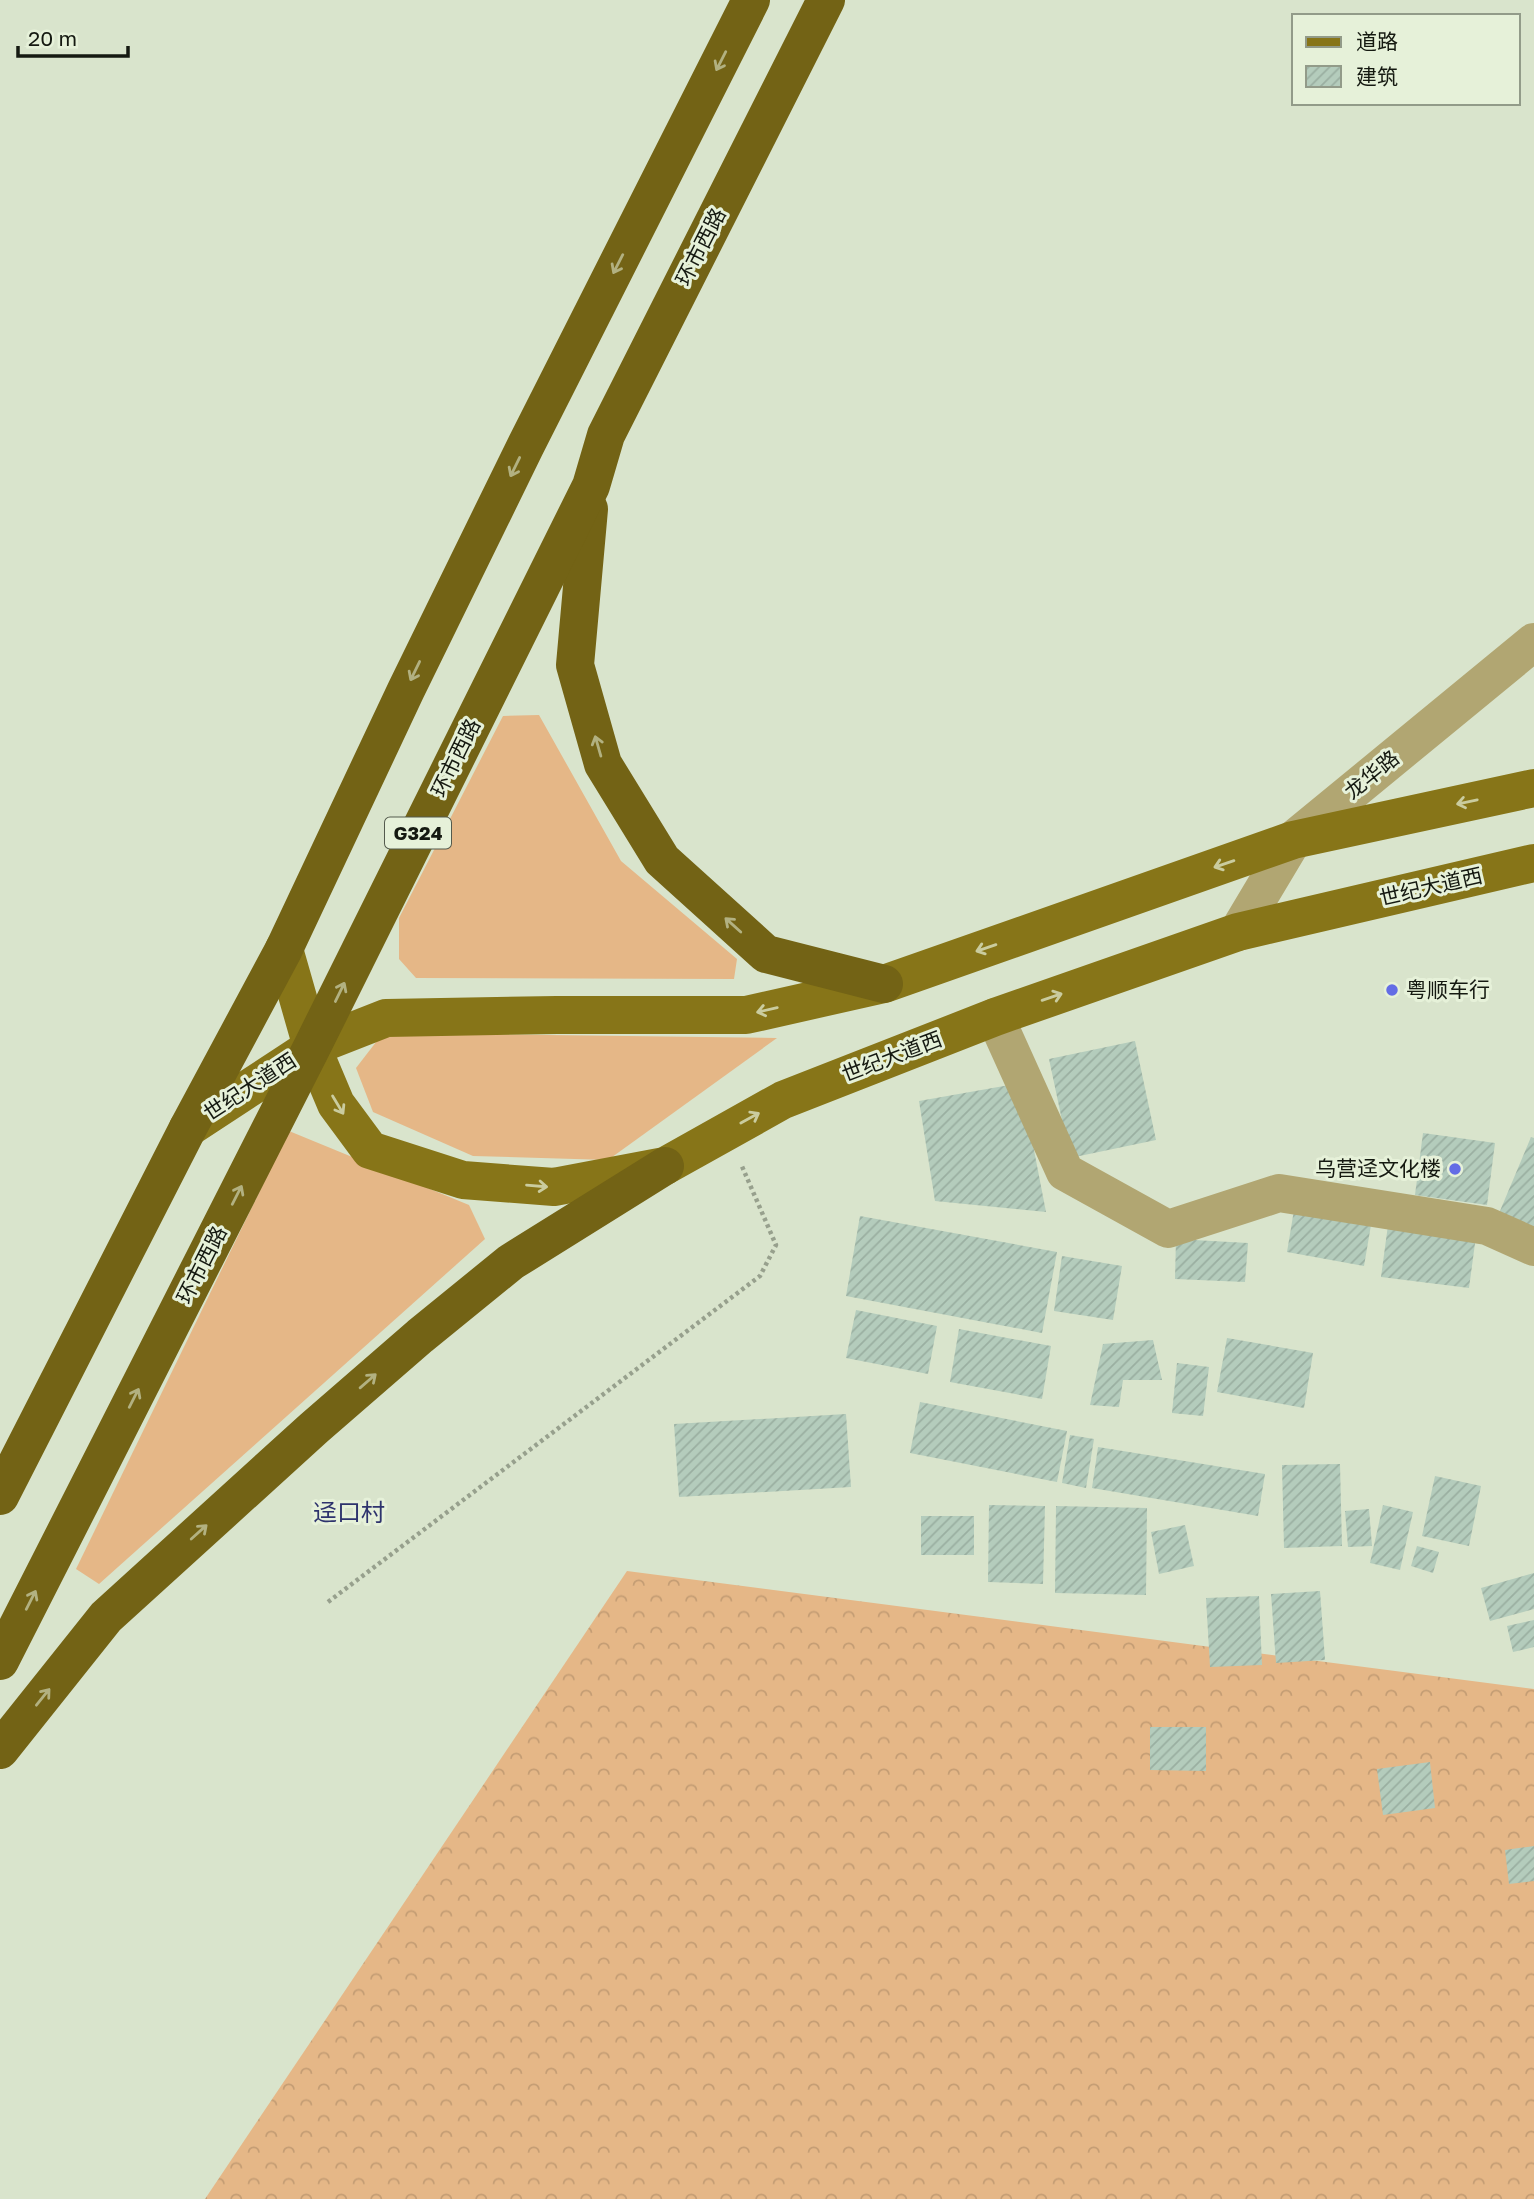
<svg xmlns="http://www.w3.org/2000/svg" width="1534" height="2199" font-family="'Golos Text','Noto Sans SC',sans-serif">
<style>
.grass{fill:#e5b787}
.forest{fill:url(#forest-crowns)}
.building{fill:url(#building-hatch)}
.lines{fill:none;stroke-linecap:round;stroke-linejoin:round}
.path{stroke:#97a08d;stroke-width:4.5;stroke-dasharray:3.5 3.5;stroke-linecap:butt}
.minor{stroke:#b1a672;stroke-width:38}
.major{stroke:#877518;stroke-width:38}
.highway{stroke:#736315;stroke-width:38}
.oneway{stroke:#b2b181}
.oneway2{stroke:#cacc9f}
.poi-dot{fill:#636ce5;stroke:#e6f1d9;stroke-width:2.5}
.labels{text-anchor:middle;stroke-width:6;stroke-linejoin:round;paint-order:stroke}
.shield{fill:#e6f1d9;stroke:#545a4d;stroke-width:2}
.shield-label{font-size:19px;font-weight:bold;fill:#151911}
.street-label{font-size:21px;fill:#151911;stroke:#e6f1d9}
.poi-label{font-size:21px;fill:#151911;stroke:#e6f1d9;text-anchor:start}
.quarter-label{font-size:24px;fill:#2e336d;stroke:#e6f1d9}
</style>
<defs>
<pattern id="forest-crowns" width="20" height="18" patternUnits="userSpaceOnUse" patternTransform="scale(1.75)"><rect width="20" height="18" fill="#e5b787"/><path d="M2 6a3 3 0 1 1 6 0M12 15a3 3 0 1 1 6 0" fill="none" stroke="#c49d74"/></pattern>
<pattern id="building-hatch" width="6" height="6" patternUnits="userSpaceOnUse" patternTransform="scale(1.75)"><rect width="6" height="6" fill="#b4ccbc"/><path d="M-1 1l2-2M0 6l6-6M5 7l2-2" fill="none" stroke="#9aafa1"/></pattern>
</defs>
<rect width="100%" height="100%" fill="#d9e4cc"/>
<!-- grass -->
<g class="grass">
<path d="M539,715L621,861L737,959L734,979L416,978L399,959V918L503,716Z"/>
<path d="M383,1033L777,1038L608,1160L473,1156L373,1112L356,1068Z"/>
<path d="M289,1131L469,1205L485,1239L99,1584L76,1569Z"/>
</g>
<!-- forest -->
<path class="forest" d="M627,1571L1534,1689V2199H205Z"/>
<!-- building -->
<g class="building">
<path d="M1135,1041L1156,1140L1070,1158L1049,1059Z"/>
<path d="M1021,1083L1046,1212L935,1201L919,1101Z"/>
<path d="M1423,1133L1495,1143L1487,1205L1415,1195Z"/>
<path d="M1531,1137L1534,1138V1234L1497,1218Z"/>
<path d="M1294,1210L1371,1225L1364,1266L1287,1252Z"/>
<path d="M860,1216L1057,1252L1042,1333L846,1296Z"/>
<path d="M1388,1225L1476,1236L1469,1288L1381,1277Z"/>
<path d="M1176,1239L1248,1243L1245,1282L1175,1279Z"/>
<path d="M1062,1256L1122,1266L1113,1320L1054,1311Z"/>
<path d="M856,1310L937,1326L928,1374L846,1358Z"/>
<path d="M959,1329L1051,1346L1042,1399L950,1382Z"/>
<path d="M1227,1338L1313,1353L1304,1408L1217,1392Z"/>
<path d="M1153,1340L1162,1380H1123L1119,1407L1090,1405L1103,1344Z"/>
<path d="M1177,1363L1209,1367L1203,1416L1172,1413Z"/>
<path d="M920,1402L1067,1431L1057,1482L910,1453Z"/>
<path d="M846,1414L851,1487L679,1497L674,1424Z"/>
<path d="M1070,1435L1094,1439L1086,1488L1062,1483Z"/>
<path d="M1098,1447L1265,1474L1258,1516L1092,1488Z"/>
<path d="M1340,1464L1342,1546L1284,1548L1282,1465Z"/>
<path d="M1435,1476L1481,1486L1469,1546L1422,1536Z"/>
<path d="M989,1505L1045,1506L1043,1584L988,1582Z"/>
<path d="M1383,1505L1413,1512L1400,1570L1370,1563Z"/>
<path d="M1056,1506L1147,1508L1146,1595L1055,1593Z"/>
<path d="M1369,1509L1372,1546L1348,1547L1345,1511Z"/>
<rect x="921" y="1516" width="53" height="39"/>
<path d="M1185,1525L1194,1566L1159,1574L1151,1532Z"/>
<path d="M1417,1546L1439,1552L1433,1573L1411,1566Z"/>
<path d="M1534,1573V1609L1490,1621L1481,1588Z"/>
<path d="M1320,1591L1325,1660L1276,1663L1271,1594Z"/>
<path d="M1259,1596L1262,1665L1210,1667L1206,1598Z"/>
<path d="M1534,1620V1647L1513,1652L1507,1626Z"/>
<path d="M1150,1727H1206V1771L1150,1770Z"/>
<path d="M1430,1762L1435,1808L1383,1815L1377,1769Z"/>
<path d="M1534,1846V1881L1509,1884L1505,1850Z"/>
</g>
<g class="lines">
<!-- path -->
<path class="path" d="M328,1602L760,1276L776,1245L741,1164"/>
<!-- minor -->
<g class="minor">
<path d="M1238,932L1293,840L1534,642"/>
<path d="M995,1017L1065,1172L1168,1229L1279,1193L1487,1226L1534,1247"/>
</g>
<!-- major -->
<g class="major">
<path d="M284,949L312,1047L336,1104L370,1150L463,1180L554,1187L665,1166L783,1100L995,1017L1238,932L1534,863"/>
<path d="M188,1128L312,1047L386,1018L557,1015H746L884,984L1293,840L1534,788"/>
</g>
<!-- highway -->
<g class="highway">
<path d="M589,509L575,665L603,764L662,860L766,954L884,984"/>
<path d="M0,1496L188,1128L284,949L406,690L525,447L751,0"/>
<path d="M0,1661L312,1047L591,486L606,435L826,0"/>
<path d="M0,1750L106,1617L314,1428L420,1336L511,1262L665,1166"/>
</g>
</g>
<!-- one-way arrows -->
<defs><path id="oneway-shaft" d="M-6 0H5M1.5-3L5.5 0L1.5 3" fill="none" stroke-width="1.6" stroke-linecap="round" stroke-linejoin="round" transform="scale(1.75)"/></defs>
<g class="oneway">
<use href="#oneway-shaft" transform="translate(721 61) rotate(117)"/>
<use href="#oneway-shaft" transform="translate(618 264) rotate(117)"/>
<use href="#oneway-shaft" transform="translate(515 467) rotate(116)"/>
<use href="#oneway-shaft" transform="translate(415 671) rotate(116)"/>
<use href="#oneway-shaft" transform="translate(598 746) rotate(-106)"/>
<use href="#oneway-shaft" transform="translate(733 925) rotate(-138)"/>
<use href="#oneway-shaft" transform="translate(340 992) rotate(-64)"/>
<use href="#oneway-shaft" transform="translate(237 1195) rotate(-63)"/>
<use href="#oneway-shaft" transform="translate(368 1381) rotate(-41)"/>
<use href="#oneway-shaft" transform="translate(134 1398) rotate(-63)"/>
<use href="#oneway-shaft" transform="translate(199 1532) rotate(-42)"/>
<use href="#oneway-shaft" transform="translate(31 1600) rotate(-63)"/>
<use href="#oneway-shaft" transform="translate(43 1697) rotate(-51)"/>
</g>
<g class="oneway2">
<use href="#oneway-shaft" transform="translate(1467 802) rotate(168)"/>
<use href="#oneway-shaft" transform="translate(1224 864) rotate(161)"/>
<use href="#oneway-shaft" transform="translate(986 948) rotate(161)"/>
<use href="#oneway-shaft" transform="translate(1052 997) rotate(-19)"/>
<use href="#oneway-shaft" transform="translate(767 1010) rotate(167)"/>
<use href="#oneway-shaft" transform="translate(338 1105) rotate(59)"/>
<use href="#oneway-shaft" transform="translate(750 1118) rotate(-29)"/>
<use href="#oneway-shaft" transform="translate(537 1186) rotate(5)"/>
</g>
<!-- markers -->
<g class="poi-dot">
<circle cx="1392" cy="990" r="7"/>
<circle cx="1455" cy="1169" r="7"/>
</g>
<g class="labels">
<!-- shield labels -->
<rect class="shield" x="385" y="817.5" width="66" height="31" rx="5"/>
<g class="shield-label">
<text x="418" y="840">G324</text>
</g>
<!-- street labels -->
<g class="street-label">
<text transform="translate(701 247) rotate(-63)" y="7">环市西路</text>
<text transform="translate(456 758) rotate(-64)" y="7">环市西路</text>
<text transform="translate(1372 775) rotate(-39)" y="7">龙华路</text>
<text transform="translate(1431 887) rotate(-13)" y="7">世纪大道西</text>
<text transform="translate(892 1057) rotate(-21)" y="7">世纪大道西</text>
<text transform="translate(250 1087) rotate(-33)" y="7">世纪大道西</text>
<text transform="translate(202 1265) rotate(-63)" y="7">环市西路</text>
</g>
<!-- poi labels -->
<g class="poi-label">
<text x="1406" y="997">粤顺车行</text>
<text x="1441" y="1176" text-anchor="end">乌营迳文化楼</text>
</g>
<!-- quarter labels -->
<g class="quarter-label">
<text x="349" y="1521">迳口村</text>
</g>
</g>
<!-- legend -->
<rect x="1292" y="14" width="228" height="91" fill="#e6f1d9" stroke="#929b89" stroke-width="2"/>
<rect x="1306" y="37" width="35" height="10" fill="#877518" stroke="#929b89" stroke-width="2"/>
<text x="1356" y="49" font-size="21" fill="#151911">道路</text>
<rect x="1306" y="66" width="35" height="21" fill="url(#building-hatch)" stroke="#929b89" stroke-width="2"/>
<text x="1356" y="84" font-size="21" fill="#151911">建筑</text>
<!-- scale -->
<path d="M18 46v10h110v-10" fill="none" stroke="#151911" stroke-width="3.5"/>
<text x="28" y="46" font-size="21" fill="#151911" stroke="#e6f1d9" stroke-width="5" paint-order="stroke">20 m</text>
</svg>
